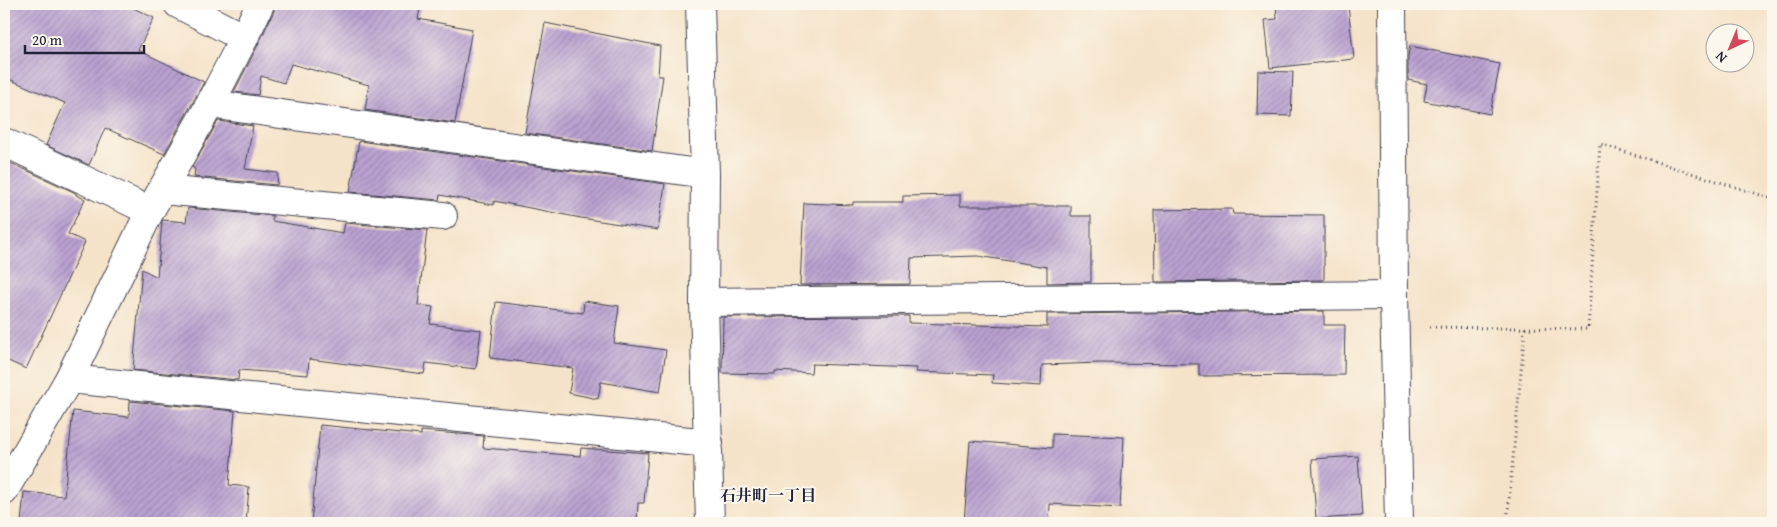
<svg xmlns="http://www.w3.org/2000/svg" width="1777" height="527" font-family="'Gentium Book Plus','Noto Serif JP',serif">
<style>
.building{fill:url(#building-hatch)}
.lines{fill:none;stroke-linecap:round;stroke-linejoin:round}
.minor-casing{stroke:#423f50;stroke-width:30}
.path{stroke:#423f50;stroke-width:3;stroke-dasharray:1 4;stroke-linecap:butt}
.minor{stroke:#fff;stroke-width:28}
.labels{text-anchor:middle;stroke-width:4;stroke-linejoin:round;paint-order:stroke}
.neighbourhood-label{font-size:16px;font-weight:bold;fill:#22223b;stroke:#fbf7ec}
</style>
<defs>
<pattern id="building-hatch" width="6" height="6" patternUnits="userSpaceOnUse" patternTransform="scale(1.25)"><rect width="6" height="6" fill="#baa1d1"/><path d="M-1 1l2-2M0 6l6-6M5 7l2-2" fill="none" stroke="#9783ab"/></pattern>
</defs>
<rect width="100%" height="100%" fill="#fbf7ec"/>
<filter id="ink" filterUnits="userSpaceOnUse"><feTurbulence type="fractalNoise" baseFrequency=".02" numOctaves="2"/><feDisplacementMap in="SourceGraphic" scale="10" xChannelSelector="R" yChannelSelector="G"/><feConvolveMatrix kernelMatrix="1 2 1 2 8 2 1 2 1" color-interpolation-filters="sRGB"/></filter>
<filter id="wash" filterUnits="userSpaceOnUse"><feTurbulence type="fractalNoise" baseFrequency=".0096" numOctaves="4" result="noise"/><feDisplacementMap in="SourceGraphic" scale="20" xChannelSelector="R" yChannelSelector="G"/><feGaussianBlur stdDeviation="1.12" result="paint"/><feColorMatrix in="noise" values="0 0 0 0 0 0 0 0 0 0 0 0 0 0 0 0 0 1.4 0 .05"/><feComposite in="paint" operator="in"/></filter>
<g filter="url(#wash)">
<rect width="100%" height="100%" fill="#f5e3c9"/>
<g id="blocks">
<!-- building -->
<g class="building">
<path d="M4,4H125L154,18L138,50L204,82L164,154L105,128L89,165L46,145L65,103L4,77Z"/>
<path d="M275,4H421L418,19L472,29L455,123L365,110L369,85L291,64L284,83L261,76L258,95L234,92L258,45L274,11Z"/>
<path d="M1276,4H1320V8L1348,5L1354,59L1270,68L1265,20L1277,19Z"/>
<path d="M545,23L660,46L658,76H663L652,151L525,133Z"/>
<path d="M1410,46L1500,64L1490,114L1424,101L1427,84L1408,80V56Z"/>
<path d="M1258,71L1293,72L1291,116L1257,115Z"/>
<path d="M218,121L253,126L245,169L278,173L277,185L194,177L195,169L192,167Z"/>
<path d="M359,141L665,184L658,230L581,218L494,201V205L440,195L439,200L350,192Z"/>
<path d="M4,160L76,193V195L85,199L68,234L85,242L26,369L4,359Z"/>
<path d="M960,195V206H1071V216H1091V282L1047,283V267L978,256L911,258L910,284L800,285L804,203L853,205V202H903V196Z"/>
<path d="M188,208L273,216L272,221L343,233L345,223L427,230L418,305L433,307L430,324L481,330L476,369L426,363L424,374L309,359L308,375L239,370L238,380L133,370L142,269L157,277L162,222L163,220L186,222Z"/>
<path d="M1232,209L1233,214L1324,215V280L1155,282L1154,210Z"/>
<path d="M584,301L619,306L614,343L666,350L660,392L601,382L598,399L569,393L573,368L490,358L496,302L583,313Z"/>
<path d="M1324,311V325H1345L1344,375L1199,376V364L1100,363L1042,365L1041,386L992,383L993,375L916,372L917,368L812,364L811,373L775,371V374L722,373L723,317L909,316V323L1047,327V314Z"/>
<path d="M130,401L235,411L229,485L249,487L246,523H21L24,492L64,496L73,411L129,417Z"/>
<path d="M320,425L421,435V431L484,436L483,448L580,456L581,448L648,453L644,503H638L637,523H311Z"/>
<path d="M1052,434L1124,437L1120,508L1050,504L1049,523H964L970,441L1052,448Z"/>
<path d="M1358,456L1362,516L1316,519L1312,459Z"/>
</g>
</g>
</g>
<g filter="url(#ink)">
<use href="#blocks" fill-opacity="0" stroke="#423f50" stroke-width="1"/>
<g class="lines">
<defs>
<g id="minor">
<path d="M178,4L244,38"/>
<path d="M700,4L705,174L704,302L710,523"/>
<path d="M1392,4L1394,295L1399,523"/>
<path d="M210,104L705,174"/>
<path d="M4,142L150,211"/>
<path d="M162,190L443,216"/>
<path d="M704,302L1394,295"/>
<path d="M69,379L709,443"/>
<path d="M4,491L69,379L150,211L210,104L244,38L260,4"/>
</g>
</defs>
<!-- minor casing -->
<use href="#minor" class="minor-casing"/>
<!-- path -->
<g class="path">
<path d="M1430,327L1588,329L1600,144L1773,199"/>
<path d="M1507,523L1525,328"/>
</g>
<!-- minor -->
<use href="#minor" class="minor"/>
</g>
</g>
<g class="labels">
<!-- neighbourhood labels -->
<g class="neighbourhood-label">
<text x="768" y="501">石井町一丁目</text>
</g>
</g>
<!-- margin -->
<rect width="1777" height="527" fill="none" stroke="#fbf7ec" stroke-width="20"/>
<!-- north arrow -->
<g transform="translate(1730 48) rotate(224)"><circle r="24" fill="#fbf7ec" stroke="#a4a2a5"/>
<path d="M0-4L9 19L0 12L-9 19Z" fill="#d1495b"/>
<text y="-8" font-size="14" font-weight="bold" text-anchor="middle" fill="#22223b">N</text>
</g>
<!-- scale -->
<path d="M25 45v8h119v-8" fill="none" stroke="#22223b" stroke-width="2.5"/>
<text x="32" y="45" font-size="15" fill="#22223b" stroke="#fbf7ec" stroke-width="4" paint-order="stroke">20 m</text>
</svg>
